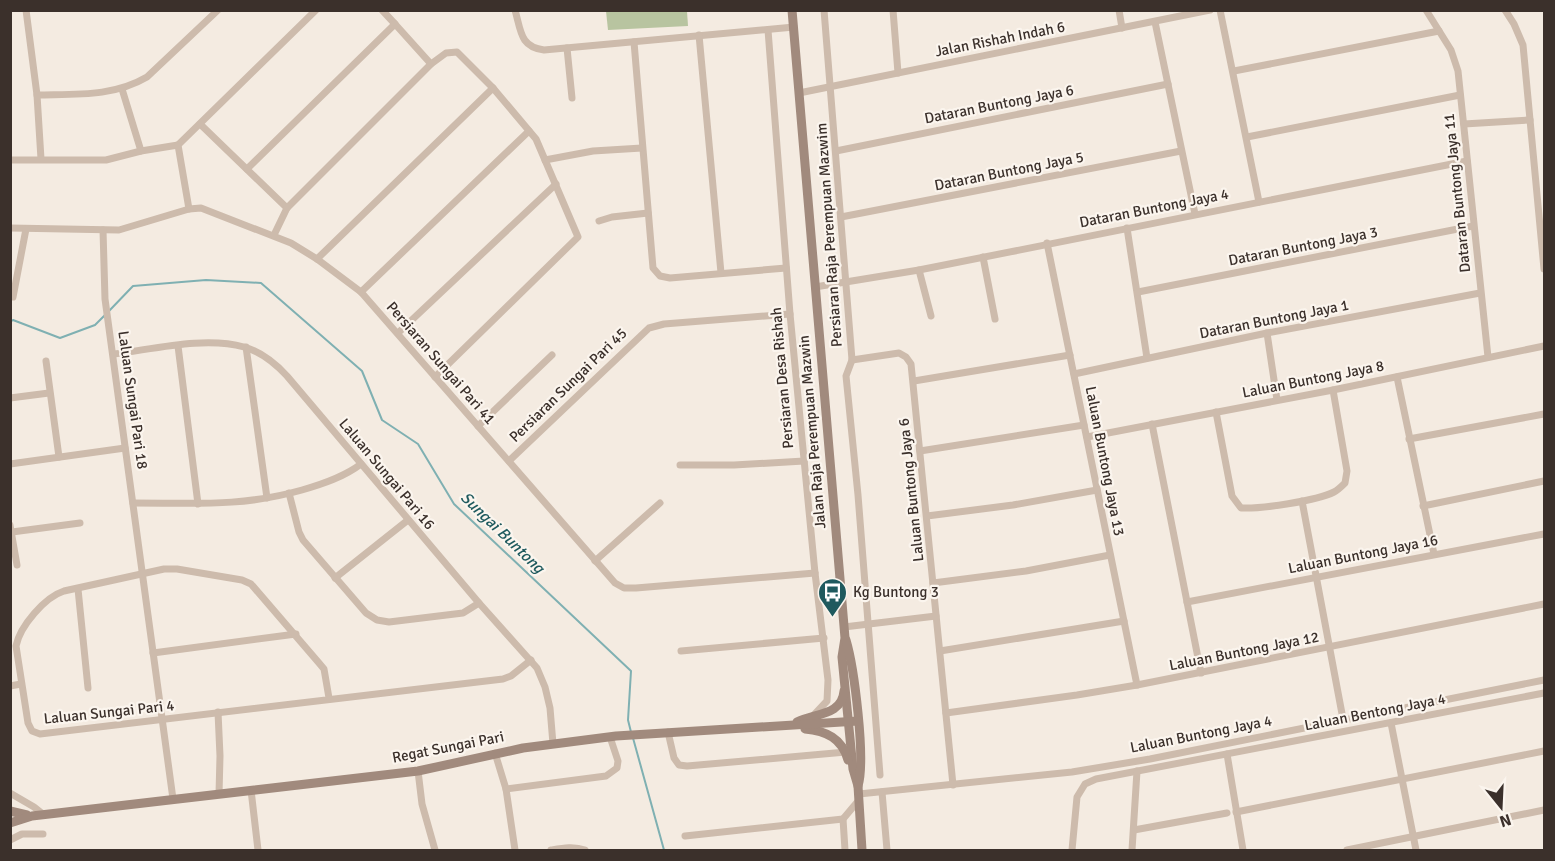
<svg xmlns="http://www.w3.org/2000/svg" width="1555" height="861" font-family="Signika,sans-serif">
<style>
.green{fill:#b8c4a0}
.lines{fill:none;stroke-linecap:round;stroke-linejoin:round}
.stream{stroke:#7fb0b2;stroke-width:2}
.street{stroke:#cdbbac;stroke-width:7}
.secondary{stroke:#a18a7d;stroke-width:9}
.labels{text-anchor:middle;stroke-width:4.5;stroke-linejoin:round;paint-order:stroke}
.street-label{font-size:15px;fill:#3b302b;stroke:#fbf5ee}
.poi-label{font-size:15px;fill:#3b302b;stroke:#fbf5ee;text-anchor:start}
.water-label{font-size:16px;font-style:italic;fill:#1f5a5e;stroke:#fbf5ee}
</style>
<rect width="100%" height="100%" fill="#f4ebe1"/>
<!-- green -->
<path class="green" d="M606,11H687L688,26L608,30Z"/>
<g class="lines">
<!-- stream -->
<g class="stream">
<path d="M109,311L133,286L206,280L261,283L362,371L382,420L418,444L454,504L631,671L628,720L631,732"/>
<path d="M10,322L13,320L60,338L95,325L105,315"/>
<path d="M633,738L664,850"/>
</g>
<!-- street -->
<g class="street">
<path d="M26,10L37,95L41,159"/>
<path d="M382,10L395,24"/>
<path d="M515,10C521,31 520,47 544,50L794,27"/>
<path d="M824,10L852,360L846,376L858,495L880,775"/>
<path d="M893,10L898,73"/>
<path d="M1119,10L1122,28"/>
<path d="M1220,10L1259,202"/>
<path d="M1426,10L1451,50L1458,71L1488,357"/>
<path d="M1505,10L1514,24L1523,45L1544,269"/>
<path d="M1155,22L1195,214"/>
<path d="M768,30L790,314L815,573L828,680L827,701L812,717"/>
<path d="M699,35L721,273"/>
<path d="M634,42L653,268L660,276L670,278L786,268"/>
<path d="M567,48L572,98"/>
<path d="M1234,71L1439,31"/>
<path d="M122,89L141,151"/>
<path d="M799,93L1210,10"/>
<path d="M37,95C76,94 113,97 147,77L218,10"/>
<path d="M200,124L287,208"/>
<path d="M1464,124L1530,120"/>
<path d="M1247,137L1460,95"/>
<path d="M836,151L1168,84"/>
<path d="M10,160H106L141,151L178,145"/>
<path d="M545,160L593,151L642,148"/>
<path d="M247,169L395,24L431,64"/>
<path d="M189,209L178,145L316,10"/>
<path d="M841,217L1181,151"/>
<path d="M599,221L612,217L648,213"/>
<path d="M10,228L119,230L189,209L201,208L291,243L317,259L361,292L615,583L624,588H636L815,573"/>
<path d="M1127,228L1147,358"/>
<path d="M103,230L105,299L173,799"/>
<path d="M274,235L287,208L431,64L446,53L457,52L493,88L536,139L578,237L435,377"/>
<path d="M1047,243L1137,685"/>
<path d="M983,257L995,319"/>
<path d="M317,259L493,88"/>
<path d="M919,270L931,316"/>
<path d="M815,287L919,270L1467,161"/>
<path d="M361,292L529,131"/>
<path d="M1138,292L1473,226"/>
<path d="M13,297L26,229"/>
<path d="M398,333L556,184"/>
<path d="M1267,333L1277,400"/>
<path d="M178,346L198,504"/>
<path d="M246,347L267,498"/>
<path d="M114,354C154,349 205,336 244,347C262,352 275,363 287,376L479,603L537,668L545,687L550,708L553,744"/>
<path d="M852,360L899,353L906,357L911,364L953,785"/>
<path d="M46,361L59,457"/>
<path d="M1074,374L1267,333L1480,293"/>
<path d="M1397,377L1434,554"/>
<path d="M914,381L1070,355"/>
<path d="M10,398L49,393"/>
<path d="M1216,412L1232,496L1241,508C1261,509 1316,501 1334,492C1338,490 1342,486 1345,483L1347,471L1333,390"/>
<path d="M1152,424L1201,673"/>
<path d="M478,426L552,355"/>
<path d="M1087,437L1333,390L1544,346"/>
<path d="M1409,439L1544,414"/>
<path d="M920,451L1084,425"/>
<path d="M509,461L649,328L664,324L790,314"/>
<path d="M10,464L125,448"/>
<path d="M680,465H734L804,461"/>
<path d="M289,493L299,532L303,540L366,613L377,620L389,622L463,613L479,603"/>
<path d="M1302,501L1343,719"/>
<path d="M133,503C195,503 242,507 302,490C323,484 344,477 361,464"/>
<path d="M1423,506L1544,481"/>
<path d="M927,516L1013,505L1097,490"/>
<path d="M10,525L17,565"/>
<path d="M12,532L80,523"/>
<path d="M595,561L660,503"/>
<path d="M335,578L408,520"/>
<path d="M933,583L1026,571L1110,555"/>
<path d="M78,589L88,688"/>
<path d="M1187,602L1544,534"/>
<path d="M844,627L936,616"/>
<path d="M681,651L824,638"/>
<path d="M940,651L1124,621"/>
<path d="M153,653L296,634"/>
<path d="M10,686L21,684"/>
<path d="M329,698L324,669L319,663L251,584L242,580L177,569H164L64,591C45,597 20,626 16,646L28,723L32,731L40,734L503,679L511,676L531,660"/>
<path d="M218,712L220,756L219,794"/>
<path d="M946,713L1077,695L1137,685L1544,604"/>
<path d="M1391,723L1416,850"/>
<path d="M668,732L674,758L679,765L687,766L846,752"/>
<path d="M495,753L506,789L515,850"/>
<path d="M1227,754L1243,850"/>
<path d="M418,771L422,804L435,850"/>
<path d="M506,789L606,776L617,768L618,761L610,737"/>
<path d="M251,790L258,850"/>
<path d="M882,792L887,850"/>
<path d="M10,793L34,807L44,815"/>
<path d="M859,794L1072,772L1150,759L1544,680"/>
<path d="M1236,812L1544,751"/>
<path d="M1134,830L1227,813"/>
<path d="M685,836L843,819"/>
<path d="M10,840L22,834H43"/>
<path d="M551,850C563,848 574,846 585,850"/>
<path d="M845,850L843,819L859,800"/>
<path d="M1072,850L1077,797L1085,784L1096,779L1544,693"/>
<path d="M1132,850L1137,771"/>
<path d="M1347,850L1544,810"/>
</g>
<!-- secondary -->
<g class="secondary">
<path d="M792,10L845,638L842,657L853,769L858,786L862,850"/>
<path d="M846,640C854,667 866,759 858,786"/>
<path d="M797,722C814,713 842,716 844,691"/>
<path d="M805,729C826,731 842,738 848,760"/>
<path d="M10,811L27,815"/>
<path d="M10,823L32,816L418,771L523,748L616,736L858,721"/>
</g>
</g>
<!-- icons -->
<defs>
<symbol id="bus-pin" viewBox="-11 -11 22 30"><path d="M0 17L-7.5 6A9.5 9.5 0 1 1 7.5 6Z" fill="#1f5a5e" stroke="#fbf5ee"/><path d="M-5-6H5V4H4V6H2V4H-2V6H-4V4H-5ZM-3.5-4V0h7V-4ZM-3.5 1.2v1.5H-2V1.2ZM2 1.2v1.5H3.5V1.2Z" fill="#fff"/></symbol>
</defs>
<g fill-rule="evenodd">
<use href="#bus-pin" x="816" y="576" width="33" height="45"/>
</g>
<g class="labels">
<!-- street labels -->
<g class="street-label">
<text transform="translate(1000 39) rotate(-11)" y="5">Jalan Rishah Indah 6</text>
<text transform="translate(999 104) rotate(-11)" y="5">Dataran Buntong Jaya 6</text>
<text transform="translate(1009 171) rotate(-11)" y="5">Dataran Buntong Jaya 5</text>
<text transform="translate(1457 193) rotate(-96)" y="5">Dataran Buntong Jaya 11</text>
<text transform="translate(1154 208) rotate(-11)" y="5">Dataran Buntong Jaya 4</text>
<text transform="translate(829 235) rotate(-94)" y="5">Persiaran Raja Perempuan Mazwim</text>
<text transform="translate(1303 246) rotate(-11)" y="5">Dataran Buntong Jaya 3</text>
<text transform="translate(1274 319) rotate(-11)" y="5">Dataran Buntong Jaya 1</text>
<text transform="translate(441 363) rotate(49)" y="5">Persiaran Sungai Pari 41</text>
<text transform="translate(782 378) rotate(-95)" y="5">Persiaran Desa Rishah</text>
<text transform="translate(1313 379) rotate(-11)" y="5">Laluan Buntong Jaya 8</text>
<text transform="translate(568 385) rotate(-44)" y="5">Persiaran Sungai Pari 45</text>
<text transform="translate(133 400) rotate(82)" y="5">Laluan Sungai Pari 18</text>
<text transform="translate(812 432) rotate(-95)" y="5">Jalan Raja Perempuan Mazwin</text>
<text transform="translate(1105 461) rotate(79)" y="5">Laluan Buntong Jaya 13</text>
<text transform="translate(387 474) rotate(50)" y="5">Laluan Sungai Pari 16</text>
<text transform="translate(911 490) rotate(-96)" y="5">Laluan Buntong Jaya 6</text>
<text transform="translate(1363 554) rotate(-11)" y="5">Laluan Buntong Jaya 16</text>
<text transform="translate(1244 651) rotate(-11)" y="5">Laluan Buntong Jaya 12</text>
<text transform="translate(109 712) rotate(-6)" y="5">Laluan Sungai Pari 4</text>
<text transform="translate(1375 712) rotate(-11)" y="5">Laluan Bentong Jaya 4</text>
<text transform="translate(1201 734) rotate(-11)" y="5">Laluan Buntong Jaya 4</text>
<text transform="translate(448 747) rotate(-11)" y="5">Regat Sungai Pari</text>
</g>
<!-- poi labels -->
<g class="poi-label">
<text x="853" y="597">Kg Buntong 3</text>
</g>
<!-- water labels -->
<g class="water-label">
<text transform="translate(503 532) rotate(44)" y="6">Sungai Buntong</text>
</g>
</g>
<!-- border -->
<rect width="1555" height="861" fill="none" stroke="#3b302b" stroke-width="24"/>
<!-- north arrow -->
<g transform="translate(1501 807) rotate(162)" stroke="#fbf5ee" stroke-width="4.5" paint-order="stroke">
<path d="M0-4.5L10 22L0 15L-10 22Z" fill="#3b302b"/>
<text y="-9" font-size="16" font-weight="bold" text-anchor="middle" fill="#3b302b">N</text>
</g>
</svg>
